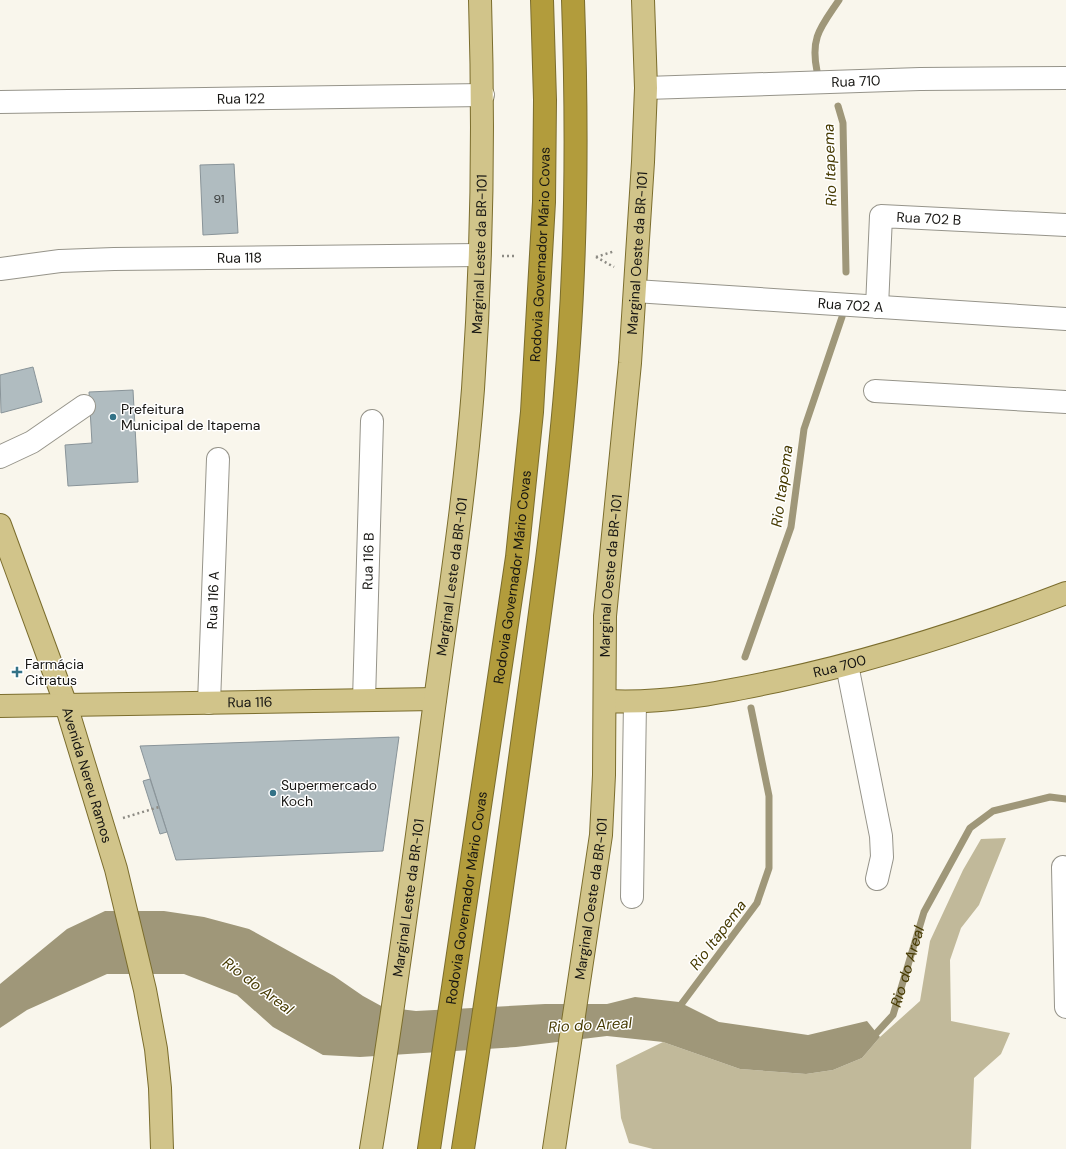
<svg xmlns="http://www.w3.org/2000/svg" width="1066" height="1149" font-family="'DM Sans',sans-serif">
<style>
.forest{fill:#c1b99a}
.water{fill:#9f9779}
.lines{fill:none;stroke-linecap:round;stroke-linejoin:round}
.stream{stroke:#9f9779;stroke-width:7}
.building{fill:#b0bcc0;stroke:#899499}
.minor-casing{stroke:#96948a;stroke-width:24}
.major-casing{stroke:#7b6d2d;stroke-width:24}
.highway-casing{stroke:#7b6d2d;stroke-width:24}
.path{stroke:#8d8b84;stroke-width:2.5;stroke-dasharray:2 3;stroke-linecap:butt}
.minor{stroke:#fff;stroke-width:22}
.major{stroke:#d1c48a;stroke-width:22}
.highway{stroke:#b29c3c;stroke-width:22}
.poi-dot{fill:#337287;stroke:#fff;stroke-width:1.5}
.labels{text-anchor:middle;stroke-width:3;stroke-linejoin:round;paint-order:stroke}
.number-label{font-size:12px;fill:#3c3f3e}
.street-label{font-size:14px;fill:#161512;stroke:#fff}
.poi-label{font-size:14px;fill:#161512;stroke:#fff;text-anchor:start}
.water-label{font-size:15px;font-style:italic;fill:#463a00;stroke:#fff}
</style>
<rect width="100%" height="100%" fill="#f9f6ec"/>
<!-- forest -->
<path class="forest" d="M1006,838L979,905L961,928L950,960L951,1021L1010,1033L1001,1054L974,1078L971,1149H653L629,1143L621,1118L616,1065L663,1042L740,1069L806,1074L833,1070L862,1058L880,1037L920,1001L930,941L963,870L981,839Z"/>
<!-- water -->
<path class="water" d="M105,911H164L204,917L249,929L334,976L363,996L383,1007L416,1011L545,1004H607L635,997L679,1002L719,1022L808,1035L867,1021L880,1037L862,1058L833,1070L806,1074L740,1069L663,1042L607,1036L516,1047L360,1057L323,1055L273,1027L237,995L184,974H107L27,1010L0,1028V984L67,929Z"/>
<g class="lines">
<!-- stream -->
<g class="stream">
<path d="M817,71C810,37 821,27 839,0"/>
<path d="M838,106L843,123L846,272"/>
<path d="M745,657L791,527L804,429L842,317"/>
<path d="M677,1010L757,903L769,868V796L751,708"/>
<path id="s1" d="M871,1039L893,1015L924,912L970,828L993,811L1050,797L1066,799"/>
</g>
</g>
<!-- building -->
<g class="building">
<path d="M234,164L238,233L203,235L200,165Z"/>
<path d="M33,367L42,402L1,413L0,375Z"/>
<path d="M133,390L138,482L68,486L65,445L92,443L89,392Z"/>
<path d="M399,737L383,851L176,860L140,746Z"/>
<path d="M150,779L167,832L160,834L143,781Z"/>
</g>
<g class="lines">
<defs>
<g id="minor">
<path id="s2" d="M646,88L920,79L1066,78"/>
<path id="s3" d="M0,102L483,95"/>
<path id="s4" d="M0,269L60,261L114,259L479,255"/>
<path id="s5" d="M635,291L1066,319"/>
<path id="s6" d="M877,307L881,216L1066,225"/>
<path d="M875,391L1066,402"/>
<path d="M0,457L32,442L84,406"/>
<path d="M847,665L881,836L882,857L877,879"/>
<path id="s7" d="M364,700L372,421"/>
<path id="s8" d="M209,703L218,459"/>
<path d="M1063,867L1066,1007"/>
<path d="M632,897L635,702"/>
</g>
<g id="major">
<path id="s9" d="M0,525L66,705L116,869L145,990L156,1049L160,1088L162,1149"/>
<path id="s10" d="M606,701C664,704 720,693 777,681C875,660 972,629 1066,593"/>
<path id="s11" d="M0,706L435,699"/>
<path id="s12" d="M371,1149C393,1015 411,881 429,746C444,628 464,509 473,389C482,260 484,129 480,0"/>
<path id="s13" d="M554,1149L601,835L604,775L605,616L630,363L643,162L646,88L643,0"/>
</g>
<g id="highway">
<path id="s14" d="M429,1149L517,557L532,412L544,202L545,100L542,0"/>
<path d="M463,1149C485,1009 505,869 524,729C542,601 560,472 569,343C577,229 577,114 573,0"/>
</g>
</defs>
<!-- minor casing -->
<use href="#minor" class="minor-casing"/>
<!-- major casing -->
<use href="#major" class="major-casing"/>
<!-- highway casing -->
<use href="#highway" class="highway-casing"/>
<!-- path -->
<g class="path">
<path d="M502,256H516"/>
<path d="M596,257L614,267"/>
<path d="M596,257L615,251"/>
<path d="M123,818L159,807"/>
</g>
<!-- minor -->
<use href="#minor" class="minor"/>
<!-- major -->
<use href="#major" class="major"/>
<!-- highway -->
<use href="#highway" class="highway"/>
</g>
<!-- markers -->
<g class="poi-dot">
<circle cx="113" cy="417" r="4"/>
<path d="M15 666h4v4h4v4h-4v4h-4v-4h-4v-4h4z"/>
<circle cx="273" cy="793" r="4"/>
</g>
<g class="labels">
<!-- number labels -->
<g class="number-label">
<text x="219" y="203">91</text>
</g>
<!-- street labels -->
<g class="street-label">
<text dy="5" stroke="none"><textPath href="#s2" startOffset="210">Rua 710</textPath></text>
<text dy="5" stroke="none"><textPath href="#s3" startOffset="241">Rua 122</textPath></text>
<text dy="5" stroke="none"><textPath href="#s6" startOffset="139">Rua 702 B</textPath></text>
<text dy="5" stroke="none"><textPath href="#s13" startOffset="901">Marginal Oeste da BR-101</textPath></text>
<text dy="5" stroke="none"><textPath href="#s12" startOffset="902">Marginal Leste da BR-101</textPath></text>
<text dy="5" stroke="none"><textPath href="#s14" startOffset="902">Rodovia Governador Mário Covas</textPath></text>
<text dy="5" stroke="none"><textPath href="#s4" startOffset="240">Rua 118</textPath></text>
<text dy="5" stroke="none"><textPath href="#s5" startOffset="216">Rua 702 A</textPath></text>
<text dy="5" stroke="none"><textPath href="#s7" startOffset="139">Rua 116 B</textPath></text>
<text dy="5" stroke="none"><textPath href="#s13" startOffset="577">Marginal Oeste da BR-101</textPath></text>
<text dy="5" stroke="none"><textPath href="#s12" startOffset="578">Marginal Leste da BR-101</textPath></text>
<text dy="5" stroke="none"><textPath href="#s14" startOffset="578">Rodovia Governador Mário Covas</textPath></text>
<text dy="5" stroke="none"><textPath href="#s8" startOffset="103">Rua 116 A</textPath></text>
<text dy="5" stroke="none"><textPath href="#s10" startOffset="237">Rua 700</textPath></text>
<text dy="5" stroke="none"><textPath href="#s11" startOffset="250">Rua 116</textPath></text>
<text dy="5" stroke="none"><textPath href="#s9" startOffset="265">Avenida Nereu Ramos</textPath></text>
<text dy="5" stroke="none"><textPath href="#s12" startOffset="254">Marginal Leste da BR-101</textPath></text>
<text dy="5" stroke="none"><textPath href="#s14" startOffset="254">Rodovia Governador Mário Covas</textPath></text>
<text dy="5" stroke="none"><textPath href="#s13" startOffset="253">Marginal Oeste da BR-101</textPath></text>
</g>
<!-- poi labels -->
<g class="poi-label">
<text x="121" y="414">Prefeitura<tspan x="121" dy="16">Municipal de Itapema</tspan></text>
<text x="25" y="669">Farmácia<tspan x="25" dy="16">Citratus</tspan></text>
<text x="281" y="790">Supermercado<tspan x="281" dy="16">Koch</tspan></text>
</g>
<!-- water labels -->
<g class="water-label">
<text transform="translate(830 165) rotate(-92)" y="5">Rio Itapema</text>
<text transform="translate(782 486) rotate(-82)" y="5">Rio Itapema</text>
<text transform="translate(718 935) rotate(-53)" y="5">Rio Itapema</text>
<text dy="5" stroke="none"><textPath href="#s1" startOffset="83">Rio do Areal</textPath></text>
<text transform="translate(258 986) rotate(37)" y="5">Rio do Areal</text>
<text transform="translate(590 1025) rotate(-3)" y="5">Rio do Areal</text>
</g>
</g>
</svg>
